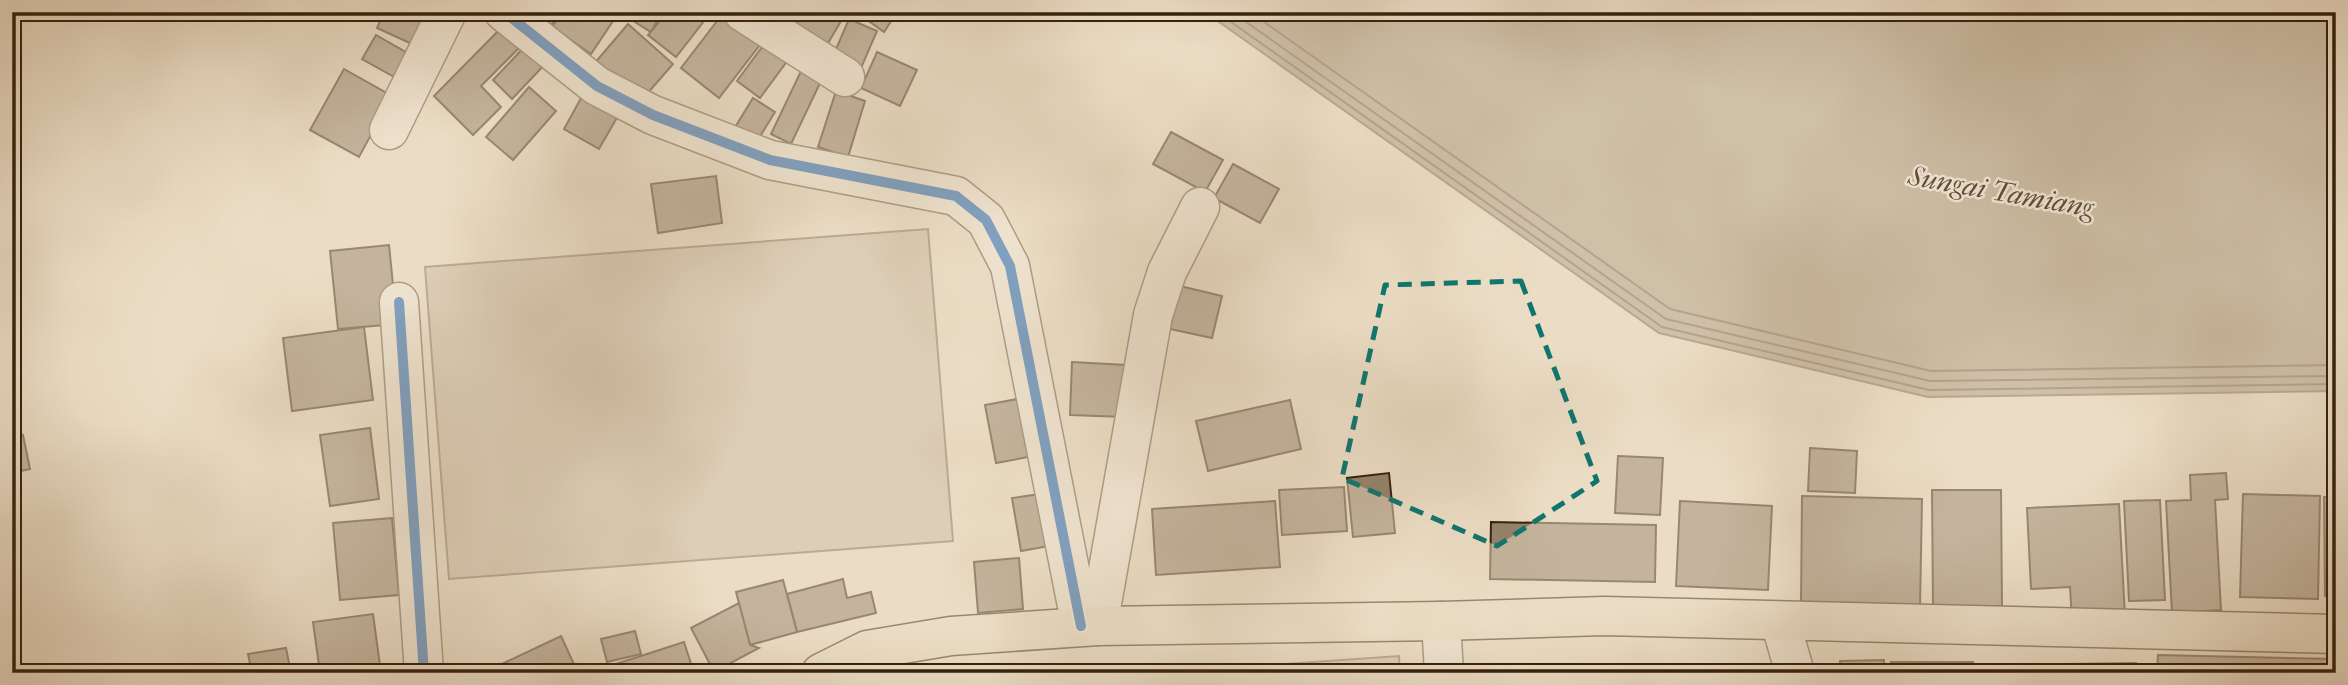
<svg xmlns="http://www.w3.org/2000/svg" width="2348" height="685" font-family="'IM FELL French Canon',serif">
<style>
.green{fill:#ccbda6;stroke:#816f5a;stroke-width:2}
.water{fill:#ad9d86;stroke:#7d6b56;stroke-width:2}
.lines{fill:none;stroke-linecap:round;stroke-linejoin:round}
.shore{stroke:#725f4a;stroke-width:2}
.building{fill:#94836d;stroke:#36210d;stroke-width:2}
.minor-casing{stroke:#63503b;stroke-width:41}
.highway-casing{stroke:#36210d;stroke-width:41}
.minor{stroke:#f2e9d9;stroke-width:38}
.highway{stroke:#ebddc5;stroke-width:38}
.cycleway-casing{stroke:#f2e9d9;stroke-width:15}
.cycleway{stroke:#0057b8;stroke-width:10}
.marked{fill:none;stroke:#0f766e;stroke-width:5;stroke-dasharray:14 9;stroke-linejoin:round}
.labels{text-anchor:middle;stroke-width:5;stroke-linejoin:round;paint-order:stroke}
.water-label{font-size:28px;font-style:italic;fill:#604c37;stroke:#f2e9d9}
</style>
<rect width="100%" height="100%" fill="#ebddc5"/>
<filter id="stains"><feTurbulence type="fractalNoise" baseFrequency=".00286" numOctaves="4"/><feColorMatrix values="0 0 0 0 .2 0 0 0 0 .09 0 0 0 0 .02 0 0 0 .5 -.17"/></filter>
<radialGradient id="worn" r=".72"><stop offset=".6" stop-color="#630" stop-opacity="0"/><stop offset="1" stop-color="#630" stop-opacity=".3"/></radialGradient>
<!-- green -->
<g class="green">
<path d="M928,229L953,541L449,579L425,267Z"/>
<path d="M1399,656L1400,673H1157Z"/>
</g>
<!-- water -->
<path class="water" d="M1205,12L2336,13V391L1928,397L1659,333Z"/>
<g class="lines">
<!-- shore -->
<g class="shore">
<path d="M1217,12L1662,327L1929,390L2336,384"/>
<path d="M1232,12L1666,319L1930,381L2336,376"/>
<path d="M1250,12L1670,309L1931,371L2336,365"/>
</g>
</g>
<!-- building -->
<g class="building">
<path d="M384,12H429L414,45L377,28Z"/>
<path d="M528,12H560L550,27Z"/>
<path d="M562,12H610L609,14L615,18L591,54L552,27Z"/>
<path d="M619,12H662L651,32Z"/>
<path d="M667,12H711L676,57L648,35Z"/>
<path d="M724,12L766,37L719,98L681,68Z"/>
<path d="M798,12H837L844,16L824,50L788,29Z"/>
<path d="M866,12H897L884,32L863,17Z"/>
<path d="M849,19L877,31L858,75L830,63Z"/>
<path d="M508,21L527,40L481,86L501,107L473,135L434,96Z"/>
<path d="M628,24L673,64L639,103L594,64Z"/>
<path d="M376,35L418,59L405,83L362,59Z"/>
<path d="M768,39L791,56L760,98L737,81Z"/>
<path d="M530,41L549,60L512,99L493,80Z"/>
<path d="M877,52L917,70L900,106L861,88Z"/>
<path d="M344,69L392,96L359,157L310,130Z"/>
<path d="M802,69L822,79L791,144L771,134Z"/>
<path d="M529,87L556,111L513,160L486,137Z"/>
<path d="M586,89L622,109L599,149L564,129Z"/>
<path d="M836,91L865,101L848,157L818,147Z"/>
<path d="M753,98L775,112L756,143L734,129Z"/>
<path d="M1171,132L1223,160L1205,192L1153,164Z"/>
<path d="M1233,164L1279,189L1260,223L1214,198Z"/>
<path d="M716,176L722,223L658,233L651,184Z"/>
<path d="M389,245L397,324L338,329L330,251Z"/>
<path d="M1180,286L1222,296L1212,338L1170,329Z"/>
<path d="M364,327L373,400L292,411L283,338Z"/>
<path d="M1072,362L1126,365L1124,417L1070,415Z"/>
<path d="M1028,397L1039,455L996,463L985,405Z"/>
<path d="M1290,400L1301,449L1208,471L1196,421Z"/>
<path d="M370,428L379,499L330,506L320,435Z"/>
<path d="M23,435L30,469L12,473V437Z"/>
<path d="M1810,448L1857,451L1855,493L1808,491Z"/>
<path d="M1618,456L1663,458L1660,515L1615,513Z"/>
<path d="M1389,473L1395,533L1353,537L1347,478Z"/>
<path d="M2226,473L2228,499L2215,500L2221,610L2172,613L2166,501L2191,500L2190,475Z"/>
<path d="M1344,487L1347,531L1282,535L1279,490Z"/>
<path d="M1932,490H2001L2002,606H1933Z"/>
<path d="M1040,494L1049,546L1021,551L1012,498Z"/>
<path d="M2243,494L2320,496L2318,599L2240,597Z"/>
<path d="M1802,496L1922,499L1920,607L1801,605Z"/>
<path d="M2324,497H2336V596H2325Z"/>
<path d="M2160,500L2165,600L2129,601L2124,501Z"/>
<path d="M1275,501L1280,567L1156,575L1152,509Z"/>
<path d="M1680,501L1772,506L1768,590L1676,586Z"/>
<path d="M2119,504L2125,617L2072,619L2070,587L2031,589L2027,508Z"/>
<path d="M392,518L399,595L340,600L333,523Z"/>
<path d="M1491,522L1656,525L1655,582L1490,579Z"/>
<path d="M1019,558L1023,609L978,613L974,562Z"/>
<path d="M843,579L847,598L871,592L876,613L797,632L787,594Z"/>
<path d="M783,580L797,632L750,645L736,592Z"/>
<path d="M739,603L750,645L759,648L714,672L691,628Z"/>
<path d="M373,614L381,673H320L313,622Z"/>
<path d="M635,631L641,654L607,662L601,639Z"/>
<path d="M561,636L578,673H483Z"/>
<path d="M684,642L694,673H591V672Z"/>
<path d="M286,648L291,673H252L248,654Z"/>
<path d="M2158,655L2336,659V673H2157Z"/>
<path d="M1884,660V673H1840V661Z"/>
<rect x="1891" y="662" width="82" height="11"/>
<path d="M2136,663V673H2064V664Z"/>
<rect x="1984" y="665" width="65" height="8"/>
</g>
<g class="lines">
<defs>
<g id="minor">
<path d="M504,12L597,86L653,115L770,160L956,196L986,220L1010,266L1081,626"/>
<path d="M743,12L845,77"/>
<path d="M389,130L447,12"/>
<path d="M399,302L424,673"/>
<path d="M1441,621L1444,673"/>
<path d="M1780,621L1795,673"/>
<path d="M1098,626L1153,315L1167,272L1200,207"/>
</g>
<path id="highway" d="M821,673L867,650L951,636L1098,626L1441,621L1604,616L2336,634"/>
</defs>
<!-- minor casing -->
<use href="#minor" class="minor-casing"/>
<!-- highway casing -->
<use href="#highway" class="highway-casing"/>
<!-- minor -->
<use href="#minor" class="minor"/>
<!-- highway -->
<use href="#highway" class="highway"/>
<defs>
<g id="cycleway">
<path d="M504,12L597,86L653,115L770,160L956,196L986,220L1010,266L1081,626"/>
<path d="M399,302L424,673"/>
</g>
</defs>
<!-- cycleway casing -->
<use href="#cycleway" class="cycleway-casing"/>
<!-- cycleway -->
<use href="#cycleway" class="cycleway"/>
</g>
<!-- marked area -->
<path d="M0 0H2348V685H0ZM1521,281L1597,481L1497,546L1342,478L1385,285Z" fill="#ebddc5" fill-opacity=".55" fill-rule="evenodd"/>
<path class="marked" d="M1521,281L1597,481L1497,546L1342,478L1385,285Z"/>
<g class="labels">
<!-- water labels -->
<g class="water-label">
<text transform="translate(2001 191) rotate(10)" y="10">Sungai Tamiang</text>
</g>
</g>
<!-- margin -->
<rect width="2348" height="685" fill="none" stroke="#ebddc5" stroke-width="42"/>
<rect x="14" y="14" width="2320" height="657" fill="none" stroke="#36210d" stroke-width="3.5"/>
<rect x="21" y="21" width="2306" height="643" fill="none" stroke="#36210d" stroke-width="2"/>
<rect width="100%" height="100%" filter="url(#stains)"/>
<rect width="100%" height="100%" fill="url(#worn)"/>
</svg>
